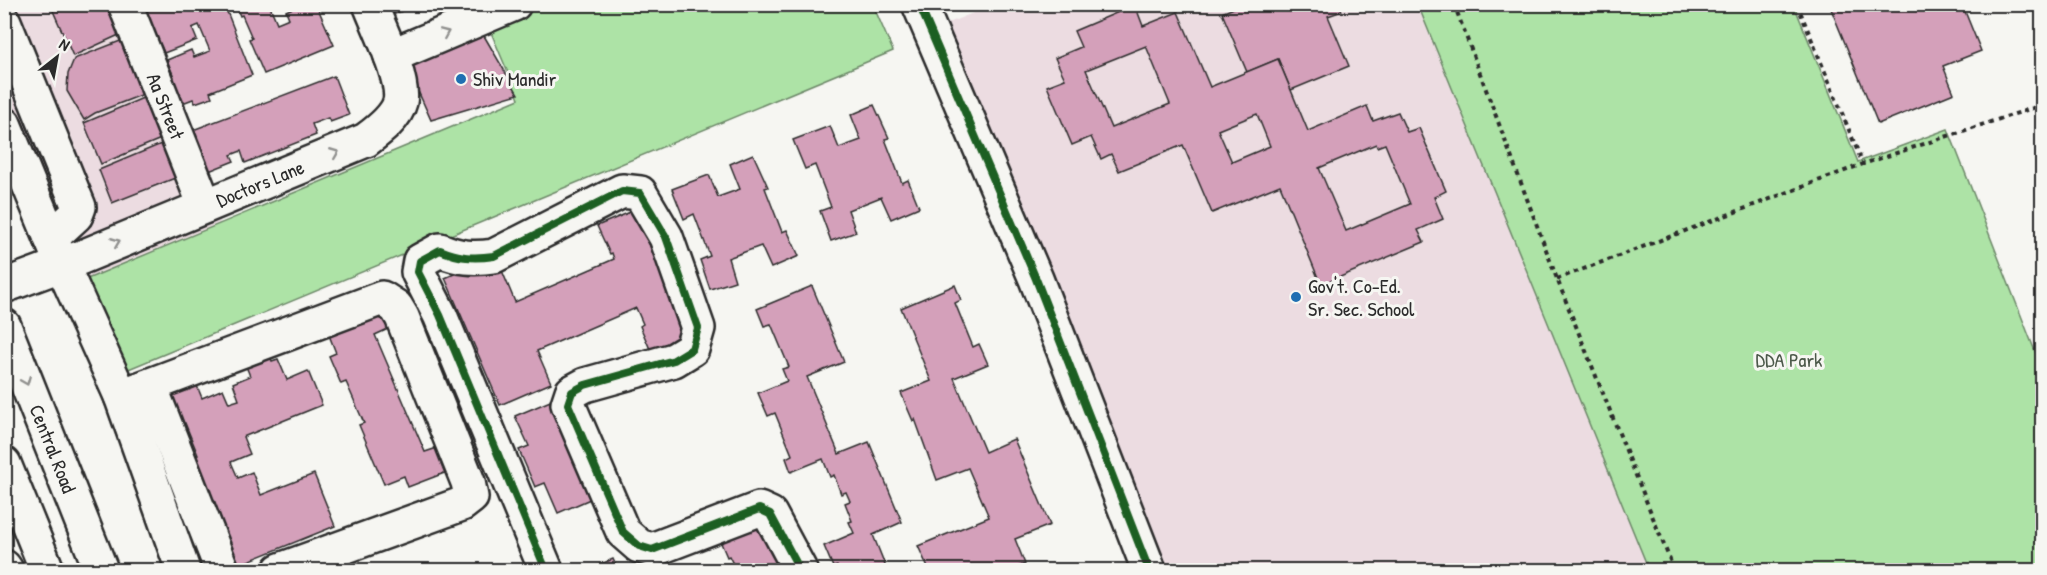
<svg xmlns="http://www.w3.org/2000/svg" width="2047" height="575" font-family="'Patrick Hand',sans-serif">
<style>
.built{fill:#ecdce1}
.green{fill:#ade3a6;stroke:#6c8768;stroke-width:1.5}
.building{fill:#d4a0ba;stroke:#2b2b2b;stroke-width:1.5;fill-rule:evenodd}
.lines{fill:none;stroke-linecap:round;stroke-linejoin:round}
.minor-casing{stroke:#2b2b2b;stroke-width:38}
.major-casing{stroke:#2b2b2b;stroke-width:38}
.path{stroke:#2b2b2b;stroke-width:4;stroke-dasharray:4.5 4.5;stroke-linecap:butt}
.minor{stroke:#f6f6f2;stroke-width:33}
.major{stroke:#f6f6f2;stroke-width:33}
.cycleway-casing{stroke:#f6f6f2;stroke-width:11}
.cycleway{stroke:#1b5e20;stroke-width:8}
.oneway{stroke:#90908e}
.poi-dot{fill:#1f6fb2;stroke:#f6f6f2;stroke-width:2}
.labels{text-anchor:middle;stroke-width:6;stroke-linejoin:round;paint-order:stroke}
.poi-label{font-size:20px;fill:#2b2b2b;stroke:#f6f6f2;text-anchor:start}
.street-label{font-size:20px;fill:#2b2b2b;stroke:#f6f6f2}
.park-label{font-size:20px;fill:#4c594a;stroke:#f6f6f2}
</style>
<rect width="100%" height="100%" fill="#f6f6f2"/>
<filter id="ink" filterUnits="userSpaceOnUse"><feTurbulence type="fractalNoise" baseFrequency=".0167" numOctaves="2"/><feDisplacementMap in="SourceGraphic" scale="12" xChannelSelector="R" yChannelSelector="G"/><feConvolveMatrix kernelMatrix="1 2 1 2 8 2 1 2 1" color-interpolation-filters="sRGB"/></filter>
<g filter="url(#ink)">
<!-- built -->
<g class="built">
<path d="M995,4L1418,5L1649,570H1164L946,24Z"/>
<path d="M5,5H136L221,224L80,282L5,95Z"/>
</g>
<!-- green -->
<g class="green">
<path d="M518,5H873L893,51L119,373L80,282L519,99L485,18Z"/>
<path d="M1418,5H1794L1858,162L1948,129L2042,369V570H1649Z"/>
</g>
<!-- building -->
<g class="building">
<path d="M50,4H119L130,30L73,56Z"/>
<path d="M161,4H224L252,75L210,92L212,97L195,103L193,99L180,104L170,79L174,77L167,60L191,50L194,57L210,51L199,25L192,28L197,40L164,53L161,46L157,48L143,12Z"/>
<path d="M235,4H269L277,23L289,18L286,11L302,4H316L334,45L264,74L249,39L252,38L242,15L240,16Z"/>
<path d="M376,4H411L412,7L395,14L393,9L380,14Z"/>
<path d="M1243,4H1339L1342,11L1328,16L1349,66L1291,90L1278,59L1247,72L1222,13Z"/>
<path d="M1829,4H1962L1981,51L1943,66L1954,93L1878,124Z"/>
<path d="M1135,5L1143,26L1178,12L1210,87L1278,59L1308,131L1367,106L1373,121L1398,112L1407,132L1419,128L1446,191L1434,197L1443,219L1418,230L1424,242L1321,285L1280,185L1212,213L1183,145L1119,171L1111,154L1101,159L1091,137L1072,145L1047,86L1065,79L1055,58L1081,47L1074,31ZM1146,46L1170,104L1111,128L1086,70ZM1257,114L1270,146L1232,162L1218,130ZM1376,144L1377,147L1385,144L1410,204L1346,231L1319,168Z"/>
<path d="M483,34L518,94L431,120L406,64Z"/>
<path d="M128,38L149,92L95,113L84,120L67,91L68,74L74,59Z"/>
<path d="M334,76L349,115L330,122L328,118L312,124L316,135L245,163L241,151L231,155L234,161L209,171L193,130Z"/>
<path d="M150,95L168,136L101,164L84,123Z"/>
<path d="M874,105L889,138L885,139L902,183L908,180L919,207L891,219L881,197L848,210L856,232L831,241L820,211L831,207L815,165L805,169L793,140L830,126L839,148L861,140L851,115Z"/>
<path d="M166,142L180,176L112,203L99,170Z"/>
<path d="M753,154L768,187L765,188L782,232L787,230L799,256L771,268L761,246L728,258L735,281L710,289L700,260L710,256L694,214L684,219L672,189L709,175L718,197L740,189L730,164Z"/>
<path d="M635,210L689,339L653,356L640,326L643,324L636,308L537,351L551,383L500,405L445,278L496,256L515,302L614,259L612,253L610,254L597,226Z"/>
<path d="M955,285L961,300L955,303L973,347L979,344L988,364L954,378L985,452L1014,439L1050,525L1015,539L1025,564L1010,570H929L918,546L989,517L968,468L937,480L915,419L913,421L901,393L931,381L901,308Z"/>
<path d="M812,286L844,362L807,377L839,454L869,442L902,522L873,535L887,570H839L837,566L833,567L824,546L854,533L849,522L852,521L845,503L850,501L846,492L841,494L834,475L830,477L823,459L791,472L786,458L792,455L775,413L768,416L758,393L787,381L782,369L789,367L771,324L764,326L757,309Z"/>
<path d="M379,307L388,329L375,335L425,452L437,448L447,472L408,487L404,476L384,484L359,425L364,423L346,382L341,384L329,356L336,353L329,335Z"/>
<path d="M269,353L272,361L278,359L287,380L308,371L322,405L243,437L250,454L231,462L238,478L252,472L261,495L314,474L335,526L226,570L214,546L229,540L217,511L204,516L182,462L198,455L185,423L171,429L157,396L195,381L202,398L223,389L229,403L239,400L233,383L250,376L241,354Z"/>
<path d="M555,399L597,496L558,513L545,483L535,487L519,450L529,446L515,416Z"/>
<path d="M758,510L784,570H736L729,556L727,557L715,529Z"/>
<path d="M613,559L618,570H587Z"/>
</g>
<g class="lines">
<defs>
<g id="minor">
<path id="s1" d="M125,4L205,206"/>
<path d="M919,4L1036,279L1149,570"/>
<path d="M4,22L79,207L76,215L51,238"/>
<path d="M391,56L514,4"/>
<path d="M4,124L62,265L121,396L183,570"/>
<path id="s2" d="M4,286L82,257L366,140C378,131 396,118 400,102C405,79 379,28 370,4"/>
<path d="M150,386L222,570"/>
<path d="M121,396L382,298L396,307L402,317L468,482L471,497L462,504L280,570"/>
<path d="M4,567L6,570"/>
<path d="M546,570L440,315L418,272L420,261L440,250C459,258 474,259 494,256L622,191L640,193L666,237L698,328L692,349L674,360L585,385L572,392L568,404L623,532L639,546L652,550L759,509L770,514L800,570"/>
</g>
<g id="major">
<path id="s3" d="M4,326L101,570"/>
<path d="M4,464L47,570"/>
</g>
</defs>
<!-- minor casing -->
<use href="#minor" class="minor-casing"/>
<!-- major casing -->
<use href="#major" class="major-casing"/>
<!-- path -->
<g class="path">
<path d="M1454,4L1557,279L1674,570"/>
<path d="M1797,4L1863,164"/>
<path d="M1557,279L1863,164L2042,105"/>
</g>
<!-- minor -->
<use href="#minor" class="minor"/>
<!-- major -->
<use href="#major" class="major"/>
<defs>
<g id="cycleway">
<path d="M919,4L1036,279L1149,570"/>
<path d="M546,570L440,315L418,272L420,261L440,250C459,258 474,259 494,256L622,191L640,193L666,237L698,328L692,349L674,360L585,385L572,392L568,404L623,532L639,546L652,550L759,509L770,514L800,570"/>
</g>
</defs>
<!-- cycleway casing -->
<use href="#cycleway" class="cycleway-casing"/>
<!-- cycleway -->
<use href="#cycleway" class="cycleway"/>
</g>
<!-- one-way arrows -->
<defs><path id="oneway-chevron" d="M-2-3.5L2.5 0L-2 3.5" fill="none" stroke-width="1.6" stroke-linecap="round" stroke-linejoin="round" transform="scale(1.5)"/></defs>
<g class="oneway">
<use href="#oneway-chevron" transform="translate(445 33) rotate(-23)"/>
<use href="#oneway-chevron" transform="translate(335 153) rotate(-22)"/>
<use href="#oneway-chevron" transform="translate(116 242) rotate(-22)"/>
<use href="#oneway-chevron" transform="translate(26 381) rotate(68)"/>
</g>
</g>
<!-- markers -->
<g class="poi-dot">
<circle cx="461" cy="79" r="6"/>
<circle cx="1296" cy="297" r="6"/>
</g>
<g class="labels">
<!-- poi labels -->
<g class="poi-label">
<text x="473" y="86">Shiv Mandir</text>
<text x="1308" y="293">Gov't. Co-Ed.<tspan x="1308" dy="23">Sr. Sec. School</tspan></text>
</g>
<!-- street labels -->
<g class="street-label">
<text dy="7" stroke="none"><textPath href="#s1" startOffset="110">Aa Street</textPath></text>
<text dy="7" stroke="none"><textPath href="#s2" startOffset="276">Doctors Lane</textPath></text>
<text dy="7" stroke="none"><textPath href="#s3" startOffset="132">Central Road</textPath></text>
</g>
<!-- park labels -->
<g class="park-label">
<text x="1789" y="367">DDA Park</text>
</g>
</g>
<!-- margin -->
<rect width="2047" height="575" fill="none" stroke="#f6f6f2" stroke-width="24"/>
<rect x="12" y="12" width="2023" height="551" fill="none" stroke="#2b2b2b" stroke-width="2" filter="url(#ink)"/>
<!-- north arrow -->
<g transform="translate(57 57) rotate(31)" stroke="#f6f6f2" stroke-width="4.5" paint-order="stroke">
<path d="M0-4.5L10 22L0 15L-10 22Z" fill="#2b2b2b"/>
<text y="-9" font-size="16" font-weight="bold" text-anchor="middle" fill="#2b2b2b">N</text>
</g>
</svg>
